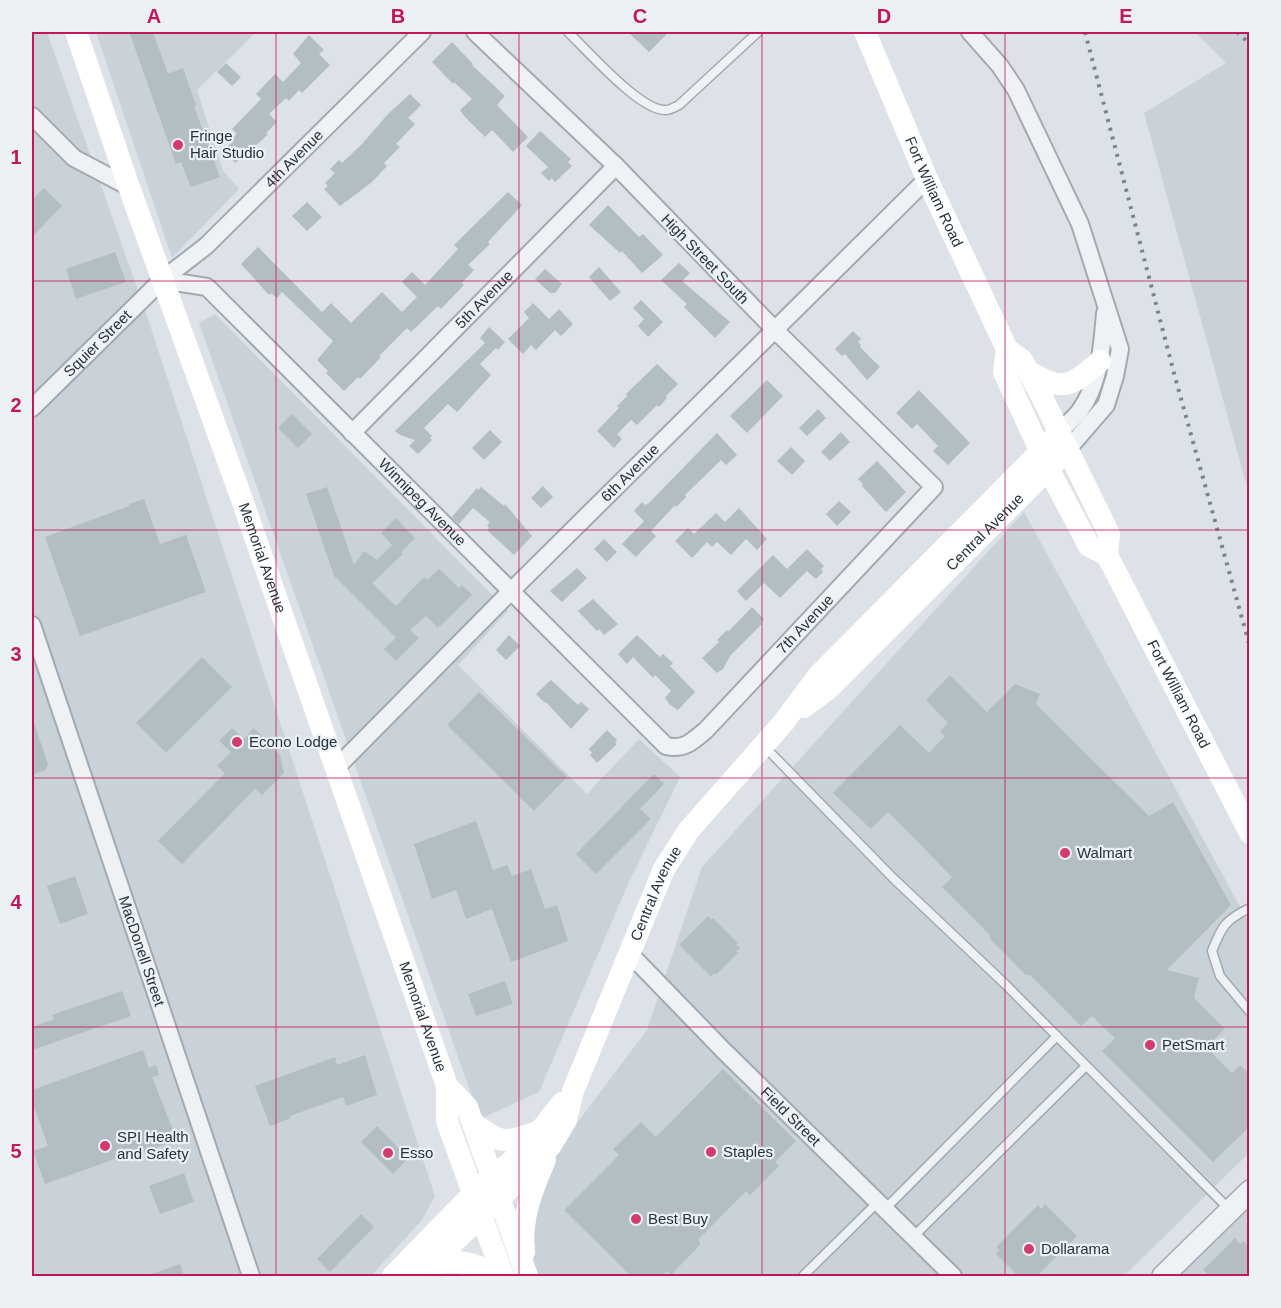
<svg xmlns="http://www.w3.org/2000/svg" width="1281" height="1308" font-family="Arial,sans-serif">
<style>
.built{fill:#cad2d9}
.building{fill:#b3bdc4}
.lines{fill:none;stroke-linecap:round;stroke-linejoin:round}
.service-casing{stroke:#a2aab1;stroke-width:11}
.minor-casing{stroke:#a2aab1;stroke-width:20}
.tertiary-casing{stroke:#a2aab1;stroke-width:24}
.service{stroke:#eff2f5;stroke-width:8}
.minor{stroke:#eff2f5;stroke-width:16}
.tertiary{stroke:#eff2f5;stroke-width:21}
.secondary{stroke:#fff;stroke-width:22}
.rail{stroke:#758591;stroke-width:4;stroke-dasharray:3 6;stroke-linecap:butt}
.grid{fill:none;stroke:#c2185b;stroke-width:1.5;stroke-opacity:0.55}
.poi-dot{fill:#d23b6d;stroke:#ecf1f5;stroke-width:2}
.labels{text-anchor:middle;stroke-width:4.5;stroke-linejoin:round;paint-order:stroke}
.poi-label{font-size:15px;fill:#26333e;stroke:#ecf1f5;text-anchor:start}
.street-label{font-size:15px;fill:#26333e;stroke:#ecf1f5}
.neatline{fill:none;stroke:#c2185b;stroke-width:2}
.grid-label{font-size:20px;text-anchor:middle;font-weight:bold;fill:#c2185b}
</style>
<rect width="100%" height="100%" fill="#dce2e7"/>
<!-- built -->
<g class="built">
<path d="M32,32H47L147,316L435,1196L422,1220L371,1276H32Z"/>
<path d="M96,32H256L197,90L223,171L239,189L172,258Z"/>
<path d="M1195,32H1249V494L1144,113L1226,63Z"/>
<path d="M215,314L508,611L458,665L587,794L639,739L680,777L628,884L539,1092L480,1119L199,323Z"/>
<path d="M1024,512L1249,923V1153L1124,1276H529L507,1216L647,1030L702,867Z"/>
<path d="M1249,1205V1276H1179Z"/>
</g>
<!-- building -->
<g class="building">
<path d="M138,32H153L168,74L183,68L196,105L194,106L220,177L191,187L181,162L176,164L130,34Z"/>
<path d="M628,32H669L649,52Z"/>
<path d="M309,35L324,50L319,54L330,65L302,93L299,90L289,101L286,98L269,114L277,122L266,133L268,134L262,140L235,163L224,149L233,142L231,139L237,134L232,129L261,99L256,94L275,74L283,82L301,63L293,54Z"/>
<path d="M452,42L473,64L472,65L505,96L497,105L528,137L513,152L492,130L485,137L465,117L460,110L472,99L454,82L453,84L432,62Z"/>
<path d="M226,63L241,77L232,86L217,72Z"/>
<path d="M410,94L421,105L408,118L415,124L396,144L400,147L384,163L387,166L372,182L340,206L324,189L328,186L325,183L335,173L330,169L339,160L342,163L363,143L388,114Z"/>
<path d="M540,131L571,159L568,162L572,166L555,182L552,178L549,181L541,173L548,167L526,146Z"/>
<path d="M44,188L62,206L32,237V200Z"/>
<path d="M508,192L522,205L488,242L490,244L468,265L474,270L462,283L464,285L441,309L438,306L411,332L407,328L379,356L381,357L360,379L358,377L344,391L326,373L328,371L317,360L333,341L282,292L277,298L271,293L269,295L241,264L258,247L322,312L331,303L351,323L382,292L402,312L417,297L402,282L412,272L425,285L458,249L454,245Z"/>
<path d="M307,202L322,217L307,231L292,216Z"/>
<path d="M608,205L639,237L643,234L663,255L642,273L622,251L620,253L589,225Z"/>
<path d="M115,252L126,282L76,299L66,269Z"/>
<path d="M679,263L690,273L682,281L730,322L715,338L684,307L687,304L661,280Z"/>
<path d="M599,267L621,292L610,301L589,277Z"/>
<path d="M545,269L562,284L555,293H550L535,279Z"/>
<path d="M641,300L663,322L648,337L638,326L644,319L633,308Z"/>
<path d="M533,303L549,319L559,309L573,324L561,336L555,330L536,350L531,345L523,354L508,339L529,318L524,312Z"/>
<path d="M489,327L505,342L498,350L496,348L480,364L491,375L457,412L448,404L424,428L432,436L430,438L432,440L418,454L409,446L415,440L400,435L395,431L485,343L480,338Z"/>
<path d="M853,331L861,339L858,342L861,345L860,347L880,367L867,380L845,354L842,356L835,349Z"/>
<path d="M657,364L678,384L666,396L667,398L659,407L657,405L637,425L631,420L617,434L622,439L614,448L597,431L619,408L617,406L627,396L626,394Z"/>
<path d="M767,380L783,396L747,433L730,416Z"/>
<path d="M919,390L970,443L948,465L933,451L938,446L917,424L912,429L896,413Z"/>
<path d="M818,409L826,418L807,436L799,428Z"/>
<path d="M292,414L312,434L298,448L278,428Z"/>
<path d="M490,430L502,442L484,460L472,448Z"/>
<path d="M841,432L850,442L830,461L821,452Z"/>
<path d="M717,433L737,455L726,465L721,460L685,495L686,497L676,507L675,505L651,531L656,536L636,557L622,544L644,521L634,511L642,502L645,505L649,503Z"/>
<path d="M791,447L805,461L792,475L777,461Z"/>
<path d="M877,461L906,492L886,512L862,486L863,484L858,479Z"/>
<path d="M543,486L553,497L541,508L531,498Z"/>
<path d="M327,487L354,565L364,551L377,560L392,545L381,533L396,518L415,538L401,552L403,554L372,583L396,606L424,577L427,580L439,569L459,588L462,585L472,595L438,628L426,616L410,630L419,638L396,661L384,649L396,638L334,576L306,494Z"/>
<path d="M481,487L504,506L505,504L532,536L514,555L487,530L489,528L487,525L490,522L473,508L459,524L452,517L477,488L478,490Z"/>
<path d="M144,499L160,544L186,535L206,592L80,636L45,537L129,506V504Z"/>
<path d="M839,501L851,512L837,526L826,514Z"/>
<path d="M739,508L767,539L757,550L746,539L731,555L717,542L712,547L707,542L692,558L675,541L688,528L694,534L716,513L725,522Z"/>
<path d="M604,539L617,552L607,562L594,549Z"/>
<path d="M807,549L824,566L821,569L823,572L816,579L807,571L780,598L764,583L746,601L737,591L773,555L787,569Z"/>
<path d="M577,568L587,578L562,602L550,591Z"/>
<path d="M593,599L618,624L604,635L599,629L597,631L578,611Z"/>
<path d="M752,607L764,619L761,622L762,624L730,656L723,669L717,673L702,658L719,642L717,640L727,630L729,631Z"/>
<path d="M509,635L520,646L506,660L496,650Z"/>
<path d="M637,635L660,657L663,654L673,663L670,666L695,692L678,710L670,705L665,698L671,691L655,675L653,678L633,657L627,664L618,654Z"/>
<path d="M202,657L232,687L166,753L136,723Z"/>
<path d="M950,675L987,712L1015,684L1040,694L1036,704L1149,816L1173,802L1231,905L1167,970L1199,978L1194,998L1225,1029L1206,1047L1232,1073L1240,1065L1250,1074V1126L1213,1162L1102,1051L1115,1038L1092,1016L1081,1026L1030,975H1026L990,939V935L942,887L952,877L888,812L871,829L833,793L900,725L929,753L945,736L940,731L948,723L926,700Z"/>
<path d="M551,680L578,705L581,702L589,709L571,729L546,702L545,703L536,694Z"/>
<path d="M479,692L567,777L534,811L447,725Z"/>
<path d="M33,720L48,764L46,770L32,775V721Z"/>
<path d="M232,728L244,739L254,728L280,755L284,773L262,795L255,789L182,864L158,841L225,773L217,766L231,752L219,741Z"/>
<path d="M607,730L617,740L615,743L617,744L597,763L590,755L592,753L589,749Z"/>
<path d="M654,774L664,784L640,809L651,819L596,874L576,854Z"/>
<path d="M476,821L493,870L507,865L512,876L531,869L545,909L557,905L568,941L511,962L492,909L466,919L456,890L432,899L414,844Z"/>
<path d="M75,876L88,914L60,924L47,886Z"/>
<path d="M708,916L711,920L713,918L738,943L736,944L740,948L736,951L738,953L716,975L714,973L711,977L679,945Z"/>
<path d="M505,981L513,1004L476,1016L468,994Z"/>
<path d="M122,991L131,1016L32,1050V1027L54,1019L52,1015Z"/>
<path d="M143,1050L149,1068L156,1065L159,1075L152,1077L177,1140L127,1158L126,1155L45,1184L33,1151L48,1146L32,1101V1090Z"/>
<path d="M365,1055L377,1095L346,1106L343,1097L290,1116L291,1118L270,1126L255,1086L335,1057L337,1065Z"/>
<path d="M723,1069L796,1141L775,1162L779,1166L750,1195L746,1191L699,1239L700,1245L671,1275L667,1271L662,1276H631L564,1210L619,1155L613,1149L641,1122L656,1137Z"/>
<path d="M377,1126L408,1158L393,1174L361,1142Z"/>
<path d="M184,1173L194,1202L160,1214L149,1186Z"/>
<path d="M1045,1204L1077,1236L1037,1276H1018L996,1254L1000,1250L996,1247L1038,1205L1041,1209Z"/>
<path d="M361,1214L374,1227L330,1272L317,1259Z"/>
<path d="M1235,1238L1240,1244L1243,1241L1250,1247V1276H1210L1203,1270Z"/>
<path d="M180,1264L184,1276H149V1275Z"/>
</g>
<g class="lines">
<defs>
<g id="service">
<path d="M568,32C587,50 641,112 666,110C670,110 675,107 679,105L758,32"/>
<path d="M765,747L893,878L1005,984L1230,1210"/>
<path d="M1250,908C1225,920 1222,926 1212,951L1220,976L1250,1012"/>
<path d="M885,1209L1057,1036"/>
<path d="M913,1237L1086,1066"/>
<path d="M803,1276L878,1202"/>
</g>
<g id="minor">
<path d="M970,32L1000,66L1016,90L1080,224L1120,349L1115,376L1106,405L1068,449"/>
<path d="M32,116L74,158L129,187"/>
<path id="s1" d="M162,280L207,287L666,746C684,750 692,742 706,730L934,487L775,330L616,166L475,32"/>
<path id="s2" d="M32,408L162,280L206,246L422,32"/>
<path d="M1060,432C1066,425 1073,419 1079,412C1100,384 1102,347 1105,313"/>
<path id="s3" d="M352,433L616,166"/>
<path id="s4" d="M32,625L251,1276"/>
<path id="s5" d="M335,769L512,590L927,179"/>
<path id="s6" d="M629,953L723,1050L953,1276"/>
</g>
<path id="tertiary" d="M1163,1276L1250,1191"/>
</defs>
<!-- service casing -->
<use href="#service" class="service-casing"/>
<!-- minor casing -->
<use href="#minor" class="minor-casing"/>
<!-- tertiary casing -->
<use href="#tertiary" class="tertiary-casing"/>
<!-- service -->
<use href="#service" class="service"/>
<!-- minor -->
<use href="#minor" class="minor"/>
<!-- tertiary -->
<use href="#tertiary" class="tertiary"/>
<!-- secondary -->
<g class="secondary">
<path id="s7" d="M76,32L129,187L241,497L447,1086V1121L503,1276"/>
<path id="s8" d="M865,32L927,179L1007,349L1022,360L1040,393L1109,534L1107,555L1250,833"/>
<path d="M1007,349L1004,372L1049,470L1089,546L1107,555"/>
<path d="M1028,371C1062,392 1072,387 1100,361"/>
<path id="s9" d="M804,707L828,689L1068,449"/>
<path d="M447,1086L467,1107L527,1276"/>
<path d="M473,1123C501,1144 505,1144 537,1132"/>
<path d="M524,1252C520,1219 532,1190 545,1160"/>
<path d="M432,1264C455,1260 475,1261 494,1276"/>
<path d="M393,1276L473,1194L512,1161L541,1130L562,1103"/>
<path id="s10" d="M418,1276L521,1178L551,1145L566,1120L573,1091L664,869L689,830L784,722L818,676L1060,432"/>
</g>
<!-- rail -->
<g class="rail">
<path d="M1085,32L1175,377L1250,647"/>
<path d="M1237,32L1250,44"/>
</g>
</g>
<!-- grid -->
<path class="grid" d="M276,32V1276M519,32V1276M762,32V1276M1005,32V1276M32,281H1250M32,530H1250M32,778H1250M32,1027H1250"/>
<!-- markers -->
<g class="poi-dot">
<circle cx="178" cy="145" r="6"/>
<circle cx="237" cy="742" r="6"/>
<circle cx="1065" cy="853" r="6"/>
<circle cx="1150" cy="1045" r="6"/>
<circle cx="105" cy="1146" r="6"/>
<circle cx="711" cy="1152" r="6"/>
<circle cx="388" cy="1153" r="6"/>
<circle cx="636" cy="1219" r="6"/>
<circle cx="1029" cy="1249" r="6"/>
</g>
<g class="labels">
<!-- poi labels -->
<g class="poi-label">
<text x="190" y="141">Fringe<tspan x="190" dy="17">Hair Studio</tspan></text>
<text x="249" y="747">Econo Lodge</text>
<text x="1077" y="858">Walmart</text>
<text x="1162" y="1050">PetSmart</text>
<text x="117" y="1142">SPI Health<tspan x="117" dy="17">and Safety</tspan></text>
<text x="723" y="1157">Staples</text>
<text x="400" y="1158">Esso</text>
<text x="648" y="1224">Best Buy</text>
<text x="1041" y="1254">Dollarama</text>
</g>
<!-- street labels -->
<g class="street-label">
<text dy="5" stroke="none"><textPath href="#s2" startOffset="362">4th Avenue</textPath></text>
<text dy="5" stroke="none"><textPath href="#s8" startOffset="174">Fort William Road</textPath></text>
<text transform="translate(705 259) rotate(46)" y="5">High Street South</text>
<text dy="5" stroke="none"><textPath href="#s3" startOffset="188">5th Avenue</textPath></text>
<text dy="5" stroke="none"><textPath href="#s2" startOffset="92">Squier Street</textPath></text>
<text dy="5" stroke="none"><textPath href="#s5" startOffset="418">6th Avenue</textPath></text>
<text dy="5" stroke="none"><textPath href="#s1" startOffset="350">Winnipeg Avenue</textPath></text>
<text dy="5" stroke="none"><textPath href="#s9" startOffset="252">Central Avenue</textPath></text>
<text dy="5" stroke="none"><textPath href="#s7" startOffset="558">Memorial Avenue</textPath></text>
<text dy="5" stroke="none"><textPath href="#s1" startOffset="885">7th Avenue</textPath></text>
<text dy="5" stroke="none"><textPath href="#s8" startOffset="738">Fort William Road</textPath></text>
<text dy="5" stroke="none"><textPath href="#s10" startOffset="460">Central Avenue</textPath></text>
<text dy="5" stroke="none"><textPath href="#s4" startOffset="344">MacDonell Street</textPath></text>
<text dy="5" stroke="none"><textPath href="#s7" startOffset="1044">Memorial Avenue</textPath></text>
<text dy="5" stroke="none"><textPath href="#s6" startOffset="230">Field Street</textPath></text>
</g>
</g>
<!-- border -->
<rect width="1281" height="1308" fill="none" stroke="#ecf1f5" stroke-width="66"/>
<rect x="33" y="33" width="1215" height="1242" class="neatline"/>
<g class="grid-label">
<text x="154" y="23">A</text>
<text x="398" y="23">B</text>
<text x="640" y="23">C</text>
<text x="884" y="23">D</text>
<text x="1126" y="23">E</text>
<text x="16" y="164">1</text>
<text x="16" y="412">2</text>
<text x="16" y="661">3</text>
<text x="16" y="909">4</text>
<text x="16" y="1158">5</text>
</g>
</svg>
